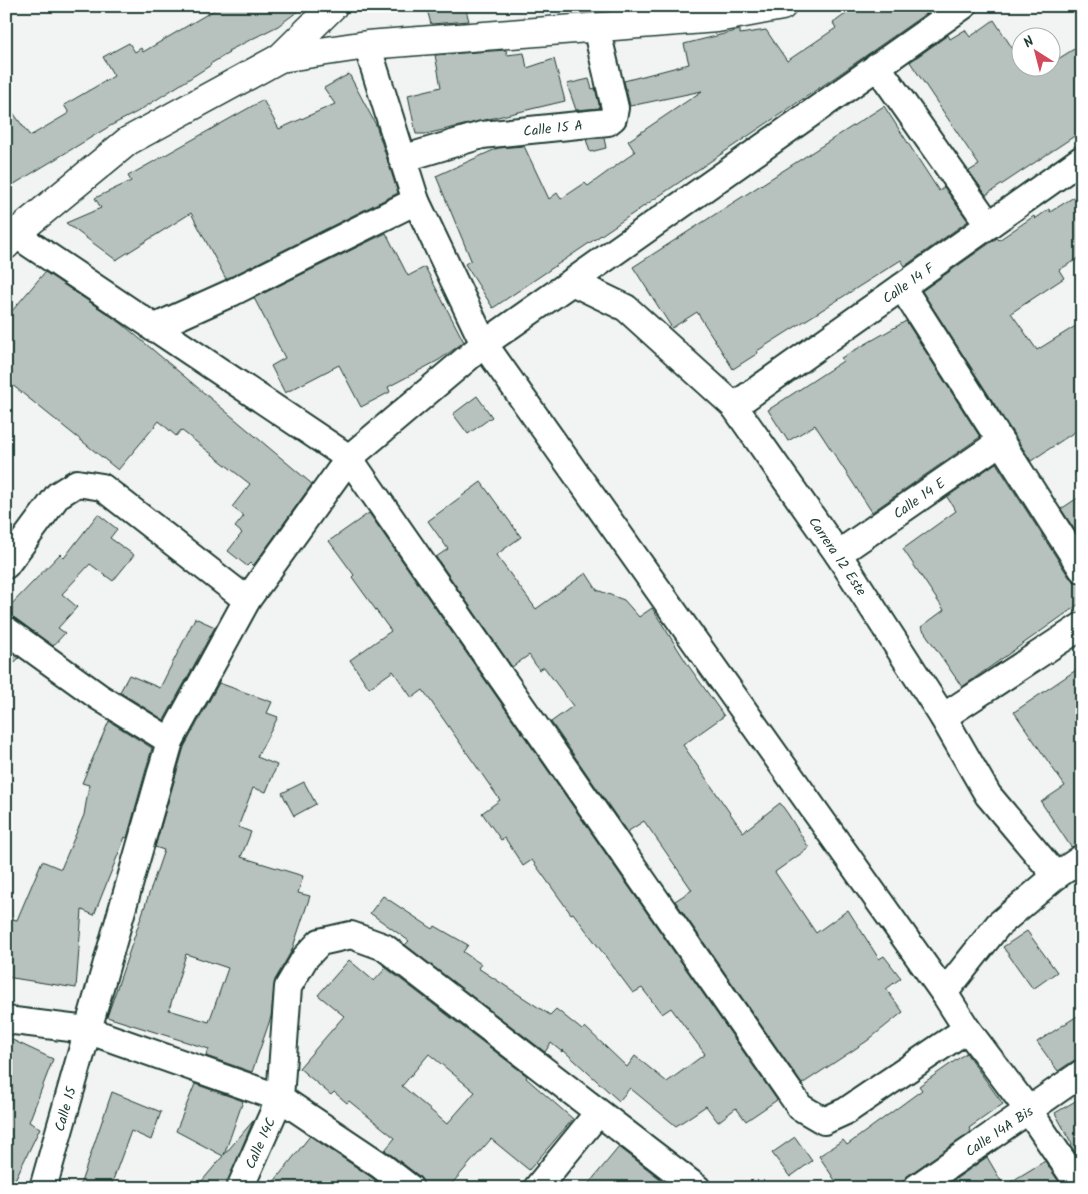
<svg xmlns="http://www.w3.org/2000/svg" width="1088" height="1194" font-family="Kalam,sans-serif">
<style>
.building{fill:#b7c1bd;stroke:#1f3d34;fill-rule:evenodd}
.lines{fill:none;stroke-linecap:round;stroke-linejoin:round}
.minor-casing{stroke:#1f3d34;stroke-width:30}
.tertiary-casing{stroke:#1f3d34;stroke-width:31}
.secondary-casing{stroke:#1f3d34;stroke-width:31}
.minor{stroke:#fff;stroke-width:26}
.tertiary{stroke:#fff;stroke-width:28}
.secondary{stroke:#fff;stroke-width:28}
.labels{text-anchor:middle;stroke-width:4;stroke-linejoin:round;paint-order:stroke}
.street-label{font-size:14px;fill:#1f3d34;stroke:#fff}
</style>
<rect width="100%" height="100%" fill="#f2f3f3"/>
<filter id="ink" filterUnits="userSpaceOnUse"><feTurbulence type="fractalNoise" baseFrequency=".02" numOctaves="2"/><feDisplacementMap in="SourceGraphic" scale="10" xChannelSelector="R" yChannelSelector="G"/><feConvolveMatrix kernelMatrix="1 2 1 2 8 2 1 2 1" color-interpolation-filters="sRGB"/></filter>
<g filter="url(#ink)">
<!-- building -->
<g class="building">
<path d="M221,6H305L278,26L228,51L229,53L210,64L211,65L137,112L110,126L6,189V103L30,136L69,113L64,105L114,76L103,57L129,43L135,52L141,48L143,52Z"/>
<path d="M426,6H465L469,21L431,24Z"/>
<path d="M857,6H928L931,10L834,78L493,308L465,264L471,260L436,176L498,148L524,146L549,199L557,193L561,199L585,183L588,186L635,152L628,141L702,91L630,106L624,81L689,64L684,44L740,30V34L766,30L787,61L836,28L833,23Z"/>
<path d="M994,20L1020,60V68H1050V64L1082,44V131L986,195L969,171L979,165L910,62L948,35L950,39L965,30L970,37Z"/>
<path d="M506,50L507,55L524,53L527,68L554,59L565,101L426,134H416L408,95L441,87L435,55Z"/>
<path d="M349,74L376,125L398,193L226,279L191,213L116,260L66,223L101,208L95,198L131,181L128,176L263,100L279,129L335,104L324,88Z"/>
<path d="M589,79L592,89L595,88L600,108L576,110L567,84Z"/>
<path d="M884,106L939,191L944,187L968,221L905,266L901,260L757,351L758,353L733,369L697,312L672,328L633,267Z"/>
<path d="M604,138L606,148L590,152L586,139Z"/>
<path d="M1082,192V256L1059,270L1064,278L1011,313L1037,350L1082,322V427L1031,461L922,291L997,238L999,240L1034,216L1035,219L1049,209L1050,212Z"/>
<path d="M386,233L408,276L425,267L464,342L439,360L388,387L390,392L361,407L339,365L285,393L271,366L285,358L254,298Z"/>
<path d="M45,272L121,323L312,484L253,566L250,563L247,566L228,551L242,533L235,527L244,516L232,507L250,484L181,430L176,436L159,421L118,470L6,380V318Z"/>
<path d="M906,321L980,437L872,512L815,425L788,441L768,410L843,361L841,358Z"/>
<path d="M477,396L492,417L468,434L453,414Z"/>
<path d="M996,463L1069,577L1075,582L1082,584V602L962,687L921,627L944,610L903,549L956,511L947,497Z"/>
<path d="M481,482L521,537L496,555L536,609L586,573L597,590L624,600L639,617L652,608L688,665L724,716L683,745L743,832L780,803L788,814L809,848L775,872L816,933L848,910L879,959L884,956L901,978L886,989L903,1012L867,1041L802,1084L675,901L692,890L663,848L644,821L627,832L551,722L573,706L544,667L539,670L529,655L512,667L436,557L448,549L428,521Z"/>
<path d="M1082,495V541L1061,509Z"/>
<path d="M369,513L777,1100L746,1121L736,1108L718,1122L706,1106L676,1126L630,1088L619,1101L563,1050L562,1052L551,1043L545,1052L405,945L409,941L370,913L383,896L433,929L435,926L468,945L463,952L481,964L478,968L550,1015L556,1009L582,1030L585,1027L627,1067L635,1056L667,1082L705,1054L671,1008L662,1014L642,988L633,993L573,913L571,914L532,860L523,866L505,838L501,840L482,813L500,800L423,690L412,698L393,671L369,688L350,660L391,631L352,577L354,575L329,541Z"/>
<path d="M98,514L117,529L110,538L134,555L113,581L90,564L62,594L77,607L58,628L65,633L53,646L15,618L6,615V610L60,554L64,558Z"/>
<path d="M195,618L215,627L164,720L120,692L129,675L160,688Z"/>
<path d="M6,649L19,658L6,670Z"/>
<path d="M1082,666V843L1071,847L1041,802L1065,786L1014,712Z"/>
<path d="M219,683L272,702L267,713L278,717L257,757L277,765L266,792L253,788L238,827L251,832L241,857L303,876L298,893L310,896L292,950L275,980L271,1017L252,1072L206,1056L209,1049L107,1017L164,850L155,847L184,747ZM186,954L228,968L209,1022L169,1010Z"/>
<path d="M109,721L152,748L127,838L125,837L94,915L82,910L76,988L6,977V918L17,920L42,861L61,869L84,815L89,785L82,783Z"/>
<path d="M304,782L316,804L294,816L282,793Z"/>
<path d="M1027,931L1057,972L1033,989L1003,947Z"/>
<path d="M349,960L374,981L386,968L527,1076L526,1078L573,1119L529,1170L491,1139L448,1188H425L419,1176L385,1150L395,1138L349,1101L347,1103L334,1092L331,1095L299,1068L344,1016L318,995ZM429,1054L475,1092L447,1124L402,1086Z"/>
<path d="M1082,1013V1058L1073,1061L1058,1071L1037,1042Z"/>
<path d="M6,1037L53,1059L29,1122L40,1128L11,1188H6Z"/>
<path d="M966,1053L1003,1104L969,1128L971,1132L907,1176L901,1188H840L819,1156L843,1140L847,1145L922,1090L919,1086Z"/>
<path d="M195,1084L243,1101L224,1155L253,1121L225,1188H196L223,1156L176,1131Z"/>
<path d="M1082,1091V1162L1071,1146L1072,1144L1055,1113L1079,1099L1076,1095Z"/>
<path d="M112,1092L161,1112L151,1140L131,1131L110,1188H79Z"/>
<path d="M310,1136L371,1177L385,1188H269Z"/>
<path d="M795,1137L812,1161L790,1177L772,1153Z"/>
<path d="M619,1147L672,1188H585Z"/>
<path d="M987,1157L1004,1186L1045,1161L1063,1188H943Z"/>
</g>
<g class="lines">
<defs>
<g id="minor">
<path d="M367,45L416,201L484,344L944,993L967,1029L1029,1111L1081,1188"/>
<path d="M877,66L989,225"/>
<path d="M402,159L482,135L608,122L613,118L615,108L596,27"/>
<path d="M15,234L349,458L800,1107L824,1121L846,1111L967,1029"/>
<path d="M572,282L626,308L734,406L838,554L943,717L988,795L1056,876"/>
<path d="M902,287L1082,569"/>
<path d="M153,328L231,293L416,201"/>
<path d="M734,406L1082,159"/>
<path d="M838,554L1000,442"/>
<path d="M6,565L58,495L77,483L102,487L247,600"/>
<path d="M6,630L99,697L170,741"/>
<path d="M943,717L1082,626"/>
<path d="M944,993L998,925L1056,876L1082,858"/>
<path d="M6,1020L87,1030L280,1098L380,1165L410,1188"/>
<path d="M43,1188L170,741L247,600L349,458L484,344L963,6"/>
<path d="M240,1188L280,1098L288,987L305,958L320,942L351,935L384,947L697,1188"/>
<path d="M537,1188L598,1113"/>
<path d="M916,1188L1082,1073"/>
</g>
<path id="tertiary" d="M280,58L333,6"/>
<path id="secondary" d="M6,245L15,234L128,141L280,58L367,45L717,18L782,6"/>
</defs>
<!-- minor casing -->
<use href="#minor" class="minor-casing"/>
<!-- tertiary casing -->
<use href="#tertiary" class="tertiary-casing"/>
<!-- secondary casing -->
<use href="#secondary" class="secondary-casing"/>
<!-- minor -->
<use href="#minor" class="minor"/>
<!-- tertiary -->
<use href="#tertiary" class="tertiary"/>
<!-- secondary -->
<use href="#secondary" class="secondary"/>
</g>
</g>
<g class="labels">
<!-- street labels -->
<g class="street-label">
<text transform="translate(553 128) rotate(-6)" y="5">Calle 15 A</text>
<text transform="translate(908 283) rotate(-35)" y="5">Calle 14 F</text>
<text transform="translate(919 498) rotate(-35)" y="5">Calle 14 E</text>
<text transform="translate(838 556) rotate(56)" y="5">Carrera 12 Este</text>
<text transform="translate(65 1109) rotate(-74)" y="5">Calle 15</text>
<text transform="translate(999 1131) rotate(-34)" y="5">Calle 14A Bis</text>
<text transform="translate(260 1143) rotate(-66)" y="5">Calle 14C</text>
</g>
</g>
<!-- margin -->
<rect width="1088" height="1194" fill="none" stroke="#fff" stroke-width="25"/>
<rect x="12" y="12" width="1063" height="1169" fill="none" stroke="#1f3d34" stroke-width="2" filter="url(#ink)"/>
<!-- north arrow -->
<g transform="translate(1036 52) rotate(324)"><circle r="24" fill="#ffffff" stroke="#a5b1ae"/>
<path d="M0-4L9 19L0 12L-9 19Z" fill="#d1495b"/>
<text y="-8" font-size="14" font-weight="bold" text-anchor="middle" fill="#1f3d34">N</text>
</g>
</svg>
